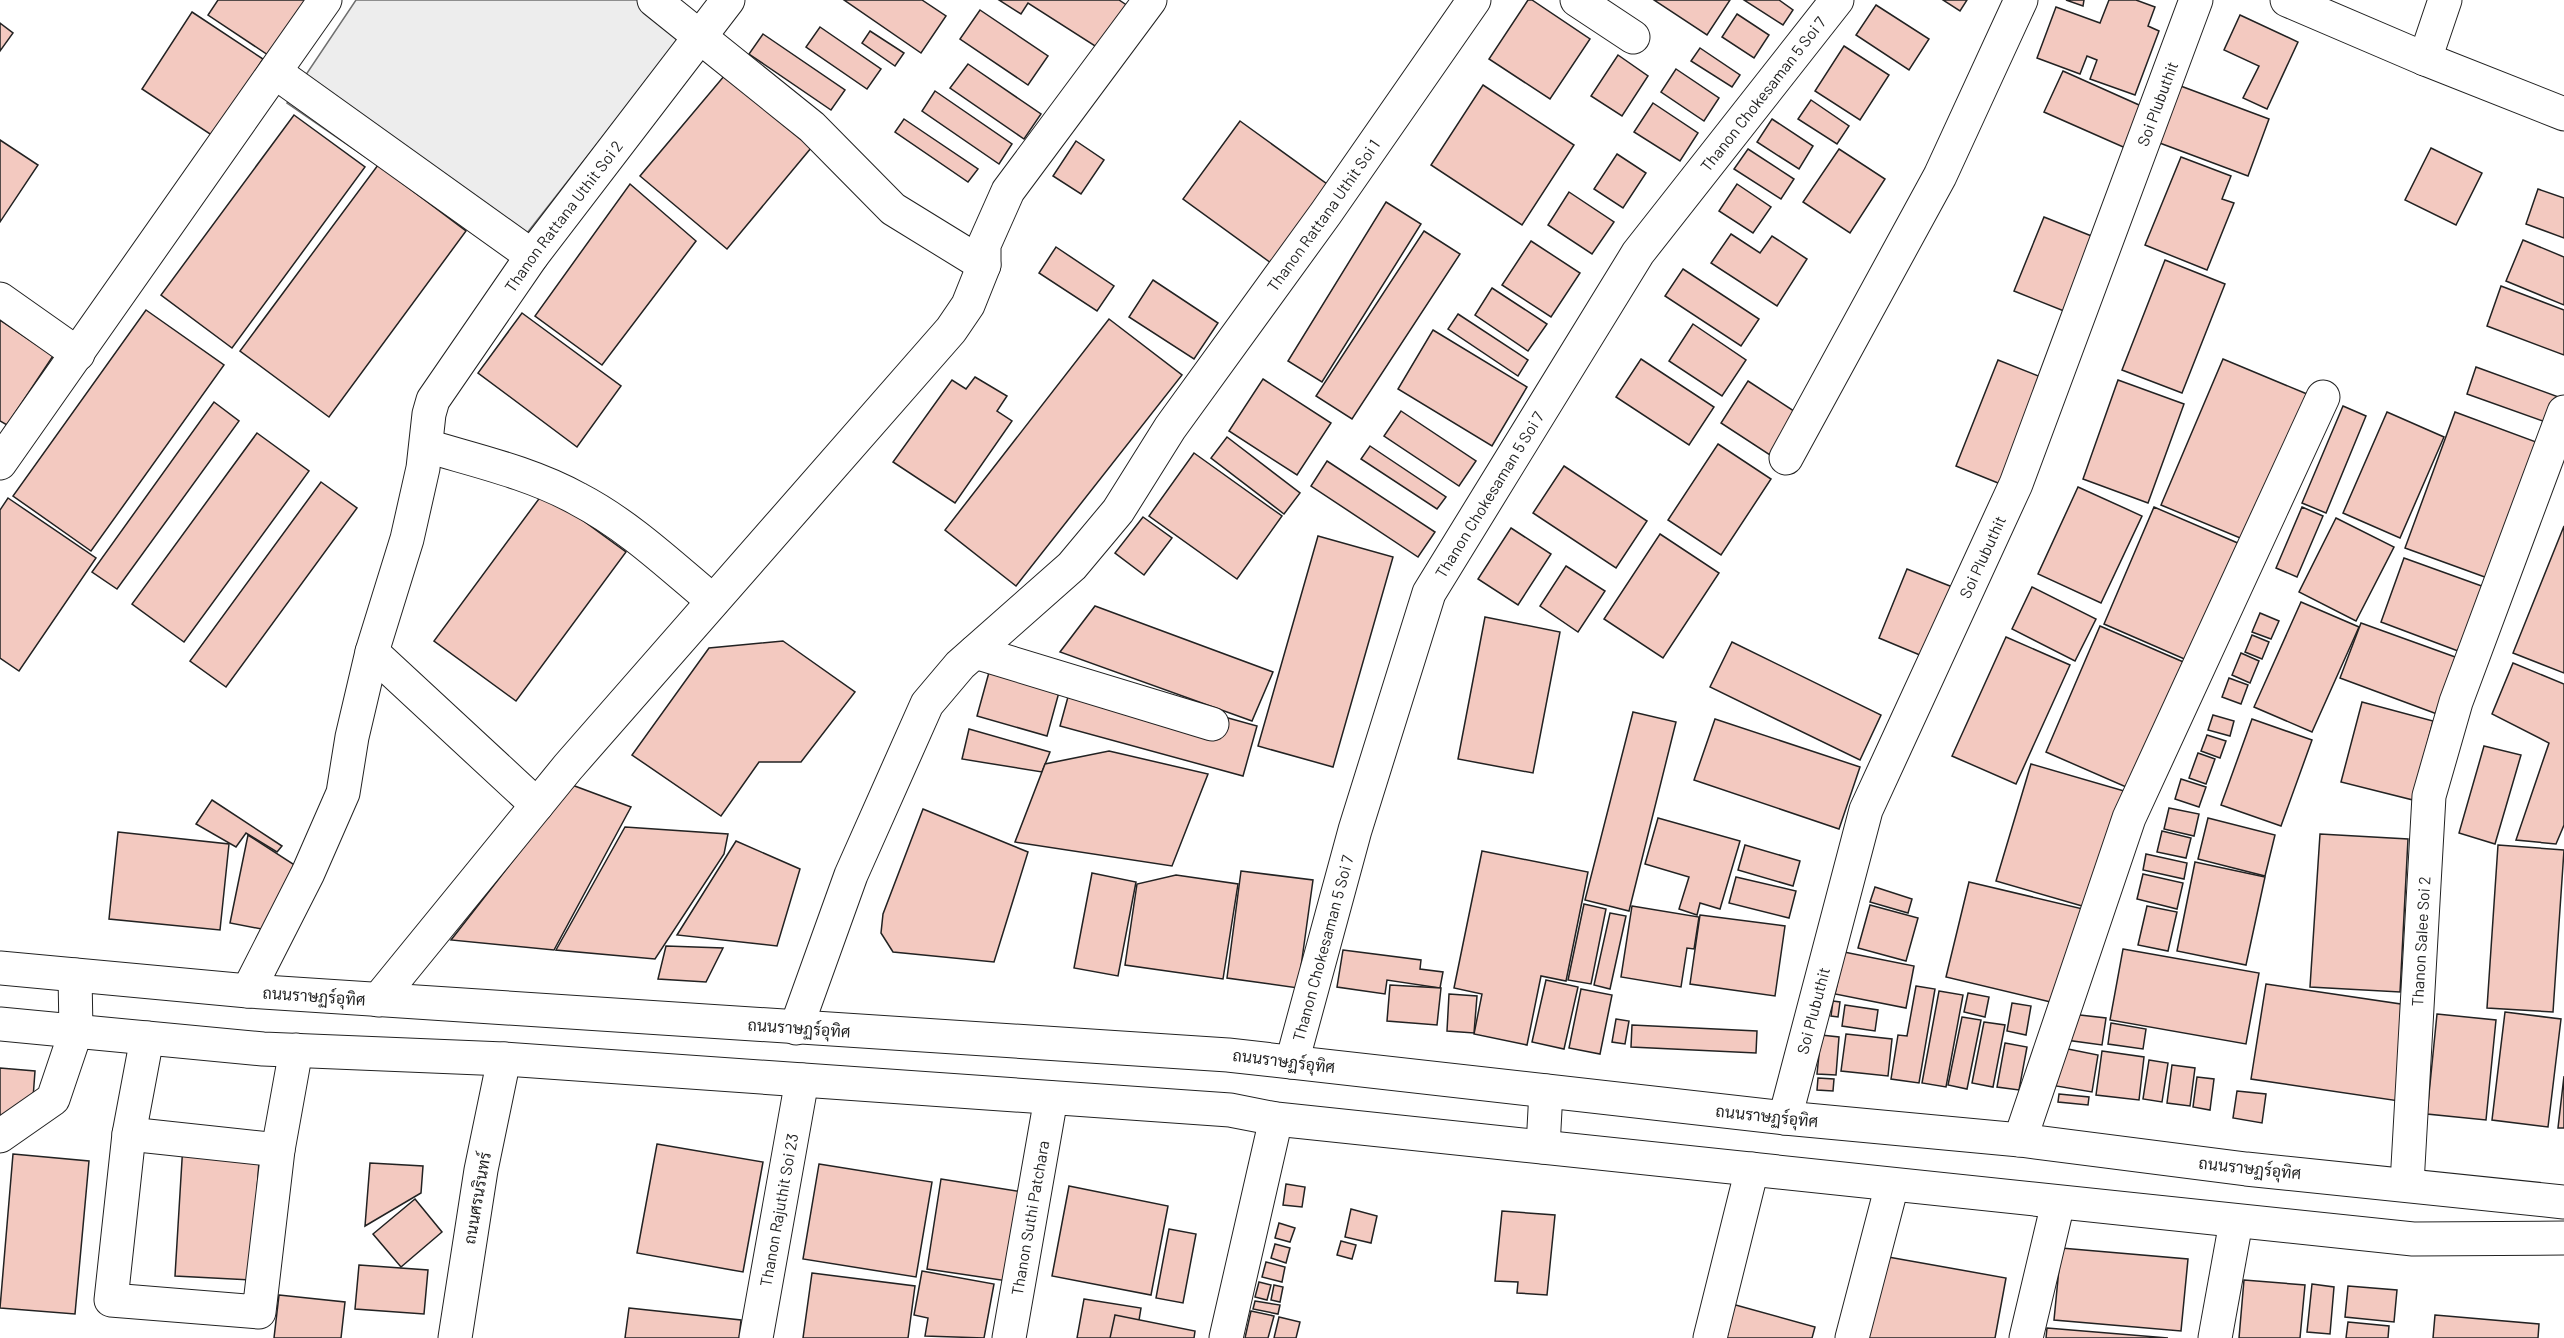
<svg xmlns="http://www.w3.org/2000/svg" width="2564" height="1338" font-family="Barlow,Sarabun,sans-serif">
<style>
.parking{fill:#ededed;stroke:#6f6f6f;stroke-width:1.5}
.building{fill:#f3c9c0;stroke:#222;stroke-width:1.5}
.lines{fill:none;stroke-linecap:round;stroke-linejoin:round}
.minor-casing{stroke:#222;stroke-width:35}
.minor{stroke:#fff;stroke-width:33}
.labels{text-anchor:middle;stroke-width:4.5;stroke-linejoin:round;paint-order:stroke}
.street-label{font-size:16px;fill:#222;stroke:#fff}
</style>
<rect width="100%" height="100%" fill="#fff"/>
<!-- parking -->
<path class="parking" d="M356,0H640L685,32L509,256L287,103Z"/>
<!-- building -->
<g class="building">
<path d="M218,0H322L280,63L208,15Z"/>
<path d="M844,0H922L946,16L921,53Z"/>
<path d="M999,0H1119L1134,10L1106,53L1028,3L1021,14Z"/>
<path d="M1528,0H1532L1590,39L1550,99L1489,59Z"/>
<path d="M1654,0H1730L1707,35Z"/>
<path d="M1744,0H1779L1793,10L1783,25Z"/>
<path d="M1943,0H1967L1960,11Z"/>
<path d="M2066,0H2084L2083,6Z"/>
<path d="M2109,0H2136L2155,7L2148,26L2159,31L2135,95L2090,79L2097,60L2087,56L2080,74L2037,58L2056,7L2100,23Z"/>
<path d="M1876,5L1929,39L1909,70L1856,35Z"/>
<path d="M980,10L1048,56L1028,85L960,39Z"/>
<path d="M192,12L263,59L213,136L142,89Z"/>
<path d="M1737,14L1769,35L1754,58L1722,37Z"/>
<path d="M2240,15L2298,42L2267,109L2243,98L2259,66L2224,50Z"/>
<path d="M0,23L13,33L0,51Z"/>
<path d="M820,27L881,69L867,89L806,47Z"/>
<path d="M870,31L904,53L895,66L862,43Z"/>
<path d="M763,34L845,90L831,110L749,54Z"/>
<path d="M1844,46L1889,75L1860,120L1815,91Z"/>
<path d="M1700,48L1740,75L1732,87L1691,61Z"/>
<path d="M1618,55L1648,76L1622,116L1591,96Z"/>
<path d="M968,64L1041,114L1024,139L950,88Z"/>
<path d="M730,69L816,142L727,249L640,176Z"/>
<path d="M1676,69L1719,98L1704,121L1661,92Z"/>
<path d="M2063,71L2148,109L2130,150L2044,112Z"/>
<path d="M1483,85L1574,145L1522,225L1431,165Z"/>
<path d="M2178,85L2269,119L2248,176L2157,142Z"/>
<path d="M935,91L1012,144L999,164L922,111Z"/>
<path d="M1811,100L1849,126L1837,144L1798,119Z"/>
<path d="M1653,103L1698,133L1680,161L1634,132Z"/>
<path d="M294,115L365,167L232,348L161,295Z"/>
<path d="M904,119L978,169L968,182L895,132Z"/>
<path d="M1772,119L1813,146L1799,169L1757,142Z"/>
<path d="M1240,121L1327,184L1271,263L1183,199Z"/>
<path d="M0,140L38,165L0,222Z"/>
<path d="M1076,141L1104,160L1081,194L1053,176Z"/>
<path d="M2431,148L2482,173L2456,225L2405,200Z"/>
<path d="M1748,149L1794,179L1781,199L1734,169Z"/>
<path d="M1839,149L1885,179L1850,233L1803,202Z"/>
<path d="M1617,154L1646,173L1623,208L1594,189Z"/>
<path d="M2181,157L2231,176L2222,199L2234,203L2207,270L2145,245Z"/>
<path d="M378,165L466,231L329,417L240,351Z"/>
<path d="M630,184L696,241L602,365L535,316Z"/>
<path d="M1737,184L1771,207L1753,233L1719,211Z"/>
<path d="M2538,189L2564,198V238L2526,224Z"/>
<path d="M1569,192L1614,222L1592,254L1548,225Z"/>
<path d="M1386,202L1421,224L1322,382L1288,361Z"/>
<path d="M2044,217L2099,239L2069,313L2014,291Z"/>
<path d="M1424,231L1460,254L1352,419L1316,396Z"/>
<path d="M1731,234L1760,253L1772,236L1807,259L1777,306L1711,263Z"/>
<path d="M2523,240L2564,257V305L2506,281Z"/>
<path d="M1531,241L1580,273L1551,317L1502,285Z"/>
<path d="M1056,247L1114,286L1097,311L1039,273Z"/>
<path d="M2165,260L2225,284L2182,393L2122,370Z"/>
<path d="M1683,269L1759,319L1741,346L1665,296Z"/>
<path d="M1153,280L1218,323L1194,359L1129,317Z"/>
<path d="M2501,286L2564,310V355L2487,326Z"/>
<path d="M1492,288L1547,324L1528,351L1475,315Z"/>
<path d="M146,310L224,365L91,551L13,496Z"/>
<path d="M522,313L621,386L577,447L478,373Z"/>
<path d="M1458,314L1528,360L1518,376L1448,329Z"/>
<path d="M1109,319L1182,375L1016,586L945,530Z"/>
<path d="M0,320L53,356L7,425L0,421Z"/>
<path d="M1693,324L1746,360L1722,396L1669,361Z"/>
<path d="M1433,330L1527,387L1492,446L1398,389Z"/>
<path d="M1641,359L1714,407L1689,445L1616,397Z"/>
<path d="M2223,359L2307,394L2245,540L2161,505Z"/>
<path d="M1998,360L2046,379L2003,485L1956,466Z"/>
<path d="M2476,367L2564,399L2554,425L2467,394Z"/>
<path d="M975,377L1007,396L997,411L1012,421L955,503L893,462L952,380L966,389Z"/>
<path d="M1263,379L1331,423L1297,475L1229,431Z"/>
<path d="M2118,380L2184,404L2148,503L2083,479Z"/>
<path d="M1748,381L1800,415L1773,457L1721,423Z"/>
<path d="M214,402L239,421L117,589L92,572Z"/>
<path d="M2343,406L2366,416L2326,513L2302,503Z"/>
<path d="M1401,411L1476,461L1459,486L1384,436Z"/>
<path d="M2387,412L2444,437L2400,538L2343,513Z"/>
<path d="M2455,412L2544,445L2493,580L2405,548Z"/>
<path d="M257,433L309,471L184,642L132,604Z"/>
<path d="M1227,437L1300,493L1284,514L1211,458Z"/>
<path d="M1718,444L1771,479L1721,555L1668,520Z"/>
<path d="M1370,446L1446,497L1437,509L1361,459Z"/>
<path d="M1194,453L1282,516L1237,579L1149,516Z"/>
<path d="M1327,461L1435,532L1418,557L1311,486Z"/>
<path d="M1564,466L1647,521L1616,568L1533,513Z"/>
<path d="M321,482L357,508L226,687L190,661Z"/>
<path d="M2078,487L2142,516L2101,603L2038,574Z"/>
<path d="M544,492L626,552L516,701L434,641Z"/>
<path d="M8,498L96,558L19,671L0,658V510Z"/>
<path d="M2154,507L2240,544L2189,661L2104,624Z"/>
<path d="M2302,507L2323,516L2297,577L2276,568Z"/>
<path d="M1143,517L1172,538L1144,575L1115,553Z"/>
<path d="M2336,518L2394,547L2356,621L2299,592Z"/>
<path d="M2564,526V673L2513,653Z"/>
<path d="M1511,528L1551,554L1518,605L1478,579Z"/>
<path d="M1660,534L1719,573L1663,658L1604,619Z"/>
<path d="M1318,536L1393,557L1333,767L1258,746Z"/>
<path d="M2404,558L2490,589L2466,654L2381,622Z"/>
<path d="M1566,566L1605,591L1578,632L1540,606Z"/>
<path d="M1907,569L1955,588L1927,658L1879,638Z"/>
<path d="M2032,587L2096,619L2075,661L2012,629Z"/>
<path d="M2301,602L2359,627L2312,732L2254,707Z"/>
<path d="M1095,606L1273,672L1252,721L1060,652Z"/>
<path d="M2260,613L2279,621L2271,639L2252,632Z"/>
<path d="M1485,617L1560,632L1533,773L1458,759Z"/>
<path d="M2361,623L2458,658L2437,714L2340,678Z"/>
<path d="M2100,626L2188,664L2133,790L2046,752Z"/>
<path d="M2252,635L2269,642L2262,659L2245,652Z"/>
<path d="M2006,637L2070,665L2016,784L1952,756Z"/>
<path d="M783,641L855,692L801,762H759L721,816L632,755L709,648Z"/>
<path d="M1732,642L1881,715L1860,760L1710,687Z"/>
<path d="M2241,653L2259,661L2250,683L2232,675Z"/>
<path d="M2513,663L2564,684V825L2556,844L2516,840L2549,743L2492,714Z"/>
<path d="M991,665L1061,685L1047,736L977,716Z"/>
<path d="M1074,675L1257,726L1243,776L1060,726Z"/>
<path d="M2229,678L2248,685L2241,704L2222,697Z"/>
<path d="M2362,702L2433,721L2413,800L2341,782Z"/>
<path d="M1633,712L1676,722L1629,911L1585,900Z"/>
<path d="M2213,715L2234,721L2230,736L2208,730Z"/>
<path d="M1715,719L1860,767L1839,829L1694,780Z"/>
<path d="M2252,719L2312,740L2281,826L2221,805Z"/>
<path d="M969,729L1050,752L1042,772L962,759Z"/>
<path d="M2207,735L2226,741L2220,758L2201,751Z"/>
<path d="M2484,746L2521,755L2495,844L2459,833Z"/>
<path d="M1109,751L1208,774L1172,866L1015,842L1045,764Z"/>
<path d="M2198,753L2215,759L2206,784L2189,778Z"/>
<path d="M2031,764L2131,793L2096,910L1996,881Z"/>
<path d="M2181,779L2206,787L2199,807L2175,799Z"/>
<path d="M572,785L631,807L554,950L451,940Z"/>
<path d="M212,800L282,846L277,852L246,833L236,847L196,824Z"/>
<path d="M2169,808L2199,814L2194,836L2164,829Z"/>
<path d="M923,809L1028,852L994,962L893,952L881,933L883,914Z"/>
<path d="M1658,818L1740,841L1720,909L1700,903L1697,915L1679,909L1689,877L1645,864Z"/>
<path d="M2208,818L2275,835L2265,876L2198,859Z"/>
<path d="M625,827L728,834L724,854L655,959L556,950Z"/>
<path d="M2162,831L2191,838L2186,858L2157,852Z"/>
<path d="M118,832L229,844L220,930L109,919Z"/>
<path d="M2320,834L2408,839L2400,992L2310,987Z"/>
<path d="M248,835L307,873L277,932L230,923Z"/>
<path d="M736,841L800,869L777,946L677,935Z"/>
<path d="M1745,845L1800,861L1793,886L1738,870Z"/>
<path d="M2498,845L2564,850L2553,1012L2487,1008Z"/>
<path d="M1482,851L1588,872L1566,981L1541,976L1527,1045L1474,1034L1482,994L1454,988Z"/>
<path d="M2146,854L2187,863L2184,879L2143,870Z"/>
<path d="M2195,862L2265,877L2246,965L2177,951Z"/>
<path d="M1241,871L1313,880L1298,988L1227,978Z"/>
<path d="M1092,873L1136,882L1118,976L1074,968Z"/>
<path d="M2143,874L2183,883L2177,909L2137,899Z"/>
<path d="M1176,875L1238,884L1223,979L1125,965L1137,884Z"/>
<path d="M1736,877L1796,891L1789,918L1729,903Z"/>
<path d="M1969,882L2083,909L2059,1004L1946,977Z"/>
<path d="M1875,887L1912,899L1908,913L1870,902Z"/>
<path d="M1584,904L1606,909L1591,984L1568,980Z"/>
<path d="M1870,905L1918,918L1906,961L1858,948Z"/>
<path d="M1632,906L1699,917L1694,949L1687,948L1681,987L1621,977Z"/>
<path d="M2147,906L2177,912L2168,951L2138,945Z"/>
<path d="M1610,913L1626,916L1610,989L1594,985Z"/>
<path d="M1700,915L1785,926L1775,996L1690,984Z"/>
<path d="M666,946L723,948L706,982L658,979Z"/>
<path d="M2123,949L2259,973L2246,1044L2110,1020Z"/>
<path d="M1343,950L1421,960L1420,969L1443,972L1440,988L1387,980L1385,994L1337,987Z"/>
<path d="M1844,952L1914,966L1906,1008L1835,994Z"/>
<path d="M1546,980L1578,987L1564,1049L1532,1042Z"/>
<path d="M2266,984L2414,1006L2399,1101L2251,1079Z"/>
<path d="M1390,985L1441,988L1437,1025L1387,1021Z"/>
<path d="M1916,986L1935,989L1919,1083L1891,1079L1898,1035L1907,1036Z"/>
<path d="M1581,989L1612,995L1600,1054L1569,1048Z"/>
<path d="M1939,991L1963,995L1946,1087L1922,1083Z"/>
<path d="M1968,993L1989,997L1985,1017L1964,1012Z"/>
<path d="M1449,994L1477,996L1474,1033L1447,1031Z"/>
<path d="M1833,1001L1840,1002L1838,1017L1831,1016Z"/>
<path d="M2012,1003L2031,1006L2026,1035L2007,1031Z"/>
<path d="M1845,1005L1878,1010L1875,1031L1842,1026Z"/>
<path d="M2505,1012L2561,1019L2548,1127L2492,1120Z"/>
<path d="M2071,1014L2106,1018L2102,1045L2066,1040Z"/>
<path d="M2437,1014L2496,1020L2486,1120L2427,1114Z"/>
<path d="M1962,1017L1981,1020L1967,1089L1948,1085Z"/>
<path d="M1616,1019L1629,1021L1625,1044L1612,1042Z"/>
<path d="M1984,1022L2005,1025L1993,1087L1972,1083Z"/>
<path d="M2111,1023L2146,1029L2143,1049L2108,1044Z"/>
<path d="M1632,1025L1757,1031L1756,1053L1631,1047Z"/>
<path d="M1846,1034L1892,1039L1888,1076L1841,1071Z"/>
<path d="M1821,1035L1839,1037L1836,1075L1817,1074Z"/>
<path d="M2005,1043L2027,1047L2019,1090L1997,1087Z"/>
<path d="M2063,1048L2098,1055L2092,1092L2056,1086Z"/>
<path d="M2102,1051L2144,1057L2139,1100L2096,1095Z"/>
<path d="M2149,1060L2168,1063L2162,1102L2143,1099Z"/>
<path d="M2172,1065L2195,1068L2190,1106L2167,1103Z"/>
<path d="M0,1068L35,1071L32,1112L0,1132Z"/>
<path d="M2564,1076V1128H2558Z"/>
<path d="M2197,1077L2214,1079L2210,1110L2193,1107Z"/>
<path d="M1818,1078L1834,1079L1833,1091L1817,1090Z"/>
<path d="M2237,1091L2266,1094L2262,1123L2233,1118Z"/>
<path d="M2059,1094L2089,1097L2088,1105L2058,1102Z"/>
<path d="M184,1127L261,1132L251,1280L175,1276Z"/>
<path d="M657,1144L763,1162L743,1272L637,1253Z"/>
<path d="M13,1154L89,1161L75,1314L0,1308Z"/>
<path d="M370,1163L423,1166L421,1193L365,1226Z"/>
<path d="M819,1164L932,1182L916,1277L803,1259Z"/>
<path d="M941,1179L1036,1194L1021,1283L927,1269Z"/>
<path d="M1286,1184L1305,1187L1302,1207L1283,1205Z"/>
<path d="M1069,1186L1168,1206L1151,1295L1052,1276Z"/>
<path d="M415,1199L442,1232L401,1267L373,1234Z"/>
<path d="M1351,1209L1377,1216L1371,1243L1345,1237Z"/>
<path d="M1502,1211L1555,1215L1547,1295L1517,1293L1518,1282L1495,1281Z"/>
<path d="M1279,1223L1295,1228L1290,1242L1275,1238Z"/>
<path d="M1169,1229L1196,1234L1183,1303L1156,1298Z"/>
<path d="M1341,1241L1356,1245L1352,1259L1337,1255Z"/>
<path d="M1275,1244L1290,1248L1286,1263L1271,1258Z"/>
<path d="M2061,1248L2188,1259L2181,1331L2054,1320Z"/>
<path d="M1877,1255L2006,1278L1995,1338H1862Z"/>
<path d="M1266,1262L1285,1267L1282,1282L1262,1277Z"/>
<path d="M359,1265L428,1270L424,1314L355,1309Z"/>
<path d="M922,1271L994,1284L984,1338L925,1336L928,1318L914,1315Z"/>
<path d="M812,1273L915,1286L908,1338H803Z"/>
<path d="M2244,1280L2305,1285L2300,1338H2239Z"/>
<path d="M1259,1282L1271,1285L1267,1300L1255,1297Z"/>
<path d="M2312,1284L2334,1287L2330,1334L2307,1332Z"/>
<path d="M1274,1285L1283,1287L1280,1302L1271,1300Z"/>
<path d="M2348,1286L2397,1290L2394,1322L2345,1317Z"/>
<path d="M279,1295L345,1302L341,1338H274Z"/>
<path d="M1084,1299L1141,1308L1136,1338H1077Z"/>
<path d="M1255,1301L1280,1305L1278,1314L1253,1309Z"/>
<path d="M1732,1304L1815,1327L1812,1338H1722Z"/>
<path d="M629,1308L741,1320L739,1338H625Z"/>
<path d="M1251,1311L1274,1316L1268,1338H1245Z"/>
<path d="M1115,1315L1195,1331L1194,1338H1110Z"/>
<path d="M2435,1315L2539,1324L2538,1338H2433Z"/>
<path d="M1279,1317L1300,1322L1296,1338H1274Z"/>
<path d="M2348,1322L2389,1326L2388,1338H2346Z"/>
<path d="M2047,1328L2168,1338H2046Z"/>
</g>
<g class="lines">
<defs>
<g id="minor">
<path d="M654,0L812,127L893,209L984,265"/>
<path d="M1577,0L1633,37"/>
<path d="M2287,0L2425,59L2564,114"/>
<path d="M2425,59L2445,0"/>
<path d="M275,72L532,256"/>
<path d="M0,299L78,354"/>
<path d="M427,446C477,461 531,473 578,499C628,525 670,565 713,601"/>
<path d="M1786,458L1940,176L2021,0"/>
<path d="M0,463L325,0"/>
<path d="M372,652L537,805"/>
<path d="M975,652L1212,724"/>
<path d="M0,968L248,991L1228,1055L1785,1118L2020,1140L2246,1169L2564,1202"/>
<path id="s1" d="M248,991L308,873L343,793L352,737L372,652L407,539L423,468L429,414L433,400L532,256L728,0"/>
<path d="M378,1000L568,767L951,330L968,305L984,265V245L1008,191L1150,0"/>
<path d="M0,1024L263,1049L504,1059L1230,1110L1276,1119L2413,1239L2564,1238"/>
<path id="s2" d="M796,1028L851,875L927,704L960,665L1072,566L1118,511L1170,428L1326,213L1474,0"/>
<path d="M147,1038L129,1134L111,1300L259,1312L278,1150L296,1050"/>
<path id="s3" d="M1292,1062L1355,830L1429,593L1638,253L1837,0"/>
<path id="s4" d="M1785,1118L1866,810L2016,484L2196,0"/>
<path d="M129,1134L278,1150"/>
<path d="M0,1136L53,1099L76,1031L75,975"/>
<path d="M2020,1140L2129,818L2323,397"/>
<path d="M1543,1147L1546,1091"/>
<path id="s5" d="M2407,1184L2429,796L2456,702L2564,412"/>
<path d="M455,1338L481,1170L504,1059"/>
<path id="s6" d="M756,1338L802,1080"/>
<path id="s7" d="M1009,1338L1051,1098"/>
<path d="M1226,1338L1276,1119"/>
<path d="M1710,1338L1752,1169"/>
<path d="M1852,1338L1892,1185"/>
<path d="M2026,1338L2058,1203"/>
<path d="M2215,1338L2236,1222"/>
</g>
</defs>
<!-- minor casing -->
<use href="#minor" class="minor-casing"/>
<!-- minor -->
<use href="#minor" class="minor"/>
</g>
<g class="labels">
<!-- street labels -->
<g class="street-label">
<text dy="6" stroke="none"><textPath href="#s3" startOffset="1090">Thanon Chokesaman 5 Soi 7</textPath></text>
<text dy="6" stroke="none"><textPath href="#s4" startOffset="1083">Soi Plubuthit</textPath></text>
<text dy="6" stroke="none"><textPath href="#s2" startOffset="982">Thanon Rattana Uthit Soi 1</textPath></text>
<text dy="6" stroke="none"><textPath href="#s1" startOffset="849">Thanon Rattana Uthit Soi 2</textPath></text>
<text dy="6" stroke="none"><textPath href="#s3" startOffset="604">Thanon Chokesaman 5 Soi 7</textPath></text>
<text dy="6" stroke="none"><textPath href="#s4" startOffset="597">Soi Plubuthit</textPath></text>
<text dy="6" stroke="none"><textPath href="#s5" startOffset="243">Thanon Salee Soi 2</textPath></text>
<text dy="6" stroke="none"><textPath href="#s3" startOffset="118">Thanon Chokesaman 5 Soi 7</textPath></text>
<text transform="translate(314 996) rotate(4)" y="6">ถนนราษฏร์อุทิศ</text>
<text dy="6" stroke="none"><textPath href="#s4" startOffset="111">Soi Plubuthit</textPath></text>
<text transform="translate(799 1028) rotate(4)" y="6">ถนนราษฏร์อุทิศ</text>
<text transform="translate(1284 1061) rotate(7)" y="6">ถนนราษฏร์อุทิศ</text>
<text transform="translate(1767 1116) rotate(6)" y="6">ถนนราษฏร์อุทิศ</text>
<text transform="translate(2250 1168) rotate(6)" y="6">ถนนราษฏร์อุทิศ</text>
<text transform="translate(477 1198) rotate(-80)" y="6">ถนนศรนรินทร์</text>
<text dy="6" stroke="none"><textPath href="#s6" startOffset="130">Thanon Rajuthit Soi 23</textPath></text>
<text dy="6" stroke="none"><textPath href="#s7" startOffset="122">Thanon Suthi Patchara</textPath></text>
</g>
</g>
</svg>
